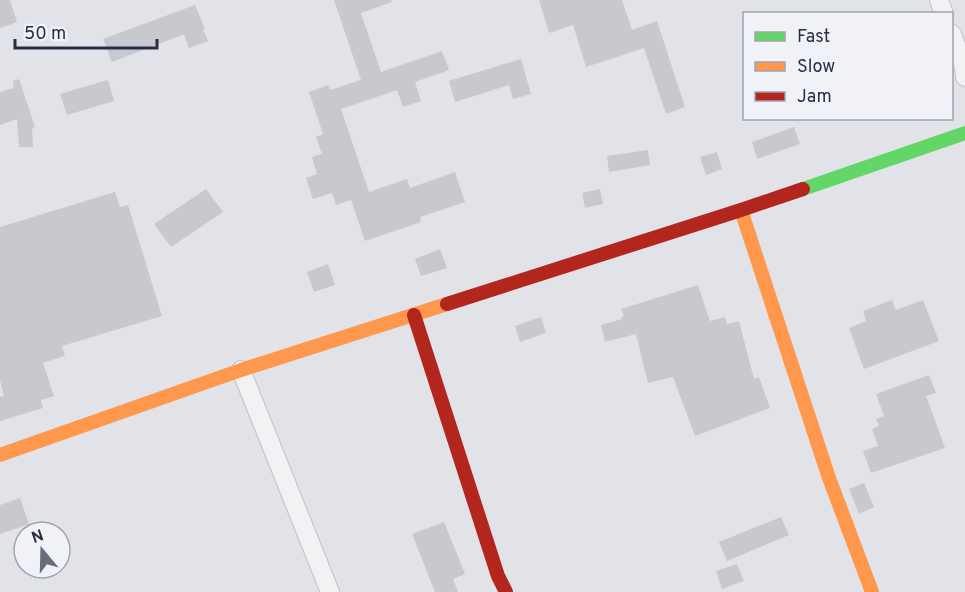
<svg xmlns="http://www.w3.org/2000/svg" width="965" height="592" font-family="Overpass,sans-serif">
<style>
.building{fill:#c8c9cf}
.lines{fill:none;stroke-linecap:round;stroke-linejoin:round}
.street-casing{stroke:#c0c1c6;stroke-width:20}
.street{stroke:#f2f2f4;stroke-width:18}
.fast{stroke:#63d668;stroke-width:14}
.slow{stroke:#ff974d;stroke-width:14}
.jam{stroke:#b3261e;stroke-width:14}
</style>
<rect width="100%" height="100%" fill="#e2e3e8"/>
<!-- building -->
<g class="building">
<path d="M0,0H10L17,22L0,28Z"/>
<path d="M334,0H391L392,2L361,13L381,72L442,51L449,70L415,82L421,101L403,107L397,90L341,109L369,192L407,179L410,188L455,172L465,202L420,217L421,222L365,241L351,200L336,205L332,193L313,199L306,178L317,174L312,157L322,154L316,137L323,134L309,92L328,85L330,90L361,80Z"/>
<path d="M539,0H622L632,30L657,21L685,107L666,114L644,48L586,67L573,25L549,33Z"/>
<path d="M195,5L205,29H203L208,41L189,48L184,35H182L112,62L103,39Z"/>
<path d="M521,59L531,94L513,99L509,85L455,102L449,81Z"/>
<path d="M19,79L35,127L32,128L33,147H19L17,119L0,125V92L13,88L14,91L13,81Z"/>
<path d="M108,80L114,101L67,115L60,94Z"/>
<path d="M794,127L800,144L757,159L752,142Z"/>
<path d="M648,150L650,165L609,172L607,156Z"/>
<path d="M717,152L722,169L706,175L700,157Z"/>
<path d="M206,189L223,212L171,247L154,224Z"/>
<path d="M600,189L603,204L585,208L582,193Z"/>
<path d="M115,192L120,207L128,205L162,316L62,346L65,356L43,363L54,396L41,400L43,408L0,421V397L4,396L0,380V227Z"/>
<path d="M440,249L447,268L421,276L415,259Z"/>
<path d="M328,264L335,285L314,292L307,272Z"/>
<path d="M698,285L710,321L725,317L727,324L739,321L754,379L759,377L770,408L695,436L673,377L648,383L636,334L605,342L601,325L622,319L621,317L624,316L621,309Z"/>
<path d="M892,300L896,310L923,300L939,341L864,369L849,328L866,321L863,311Z"/>
<path d="M541,317L546,333L520,342L515,326Z"/>
<path d="M929,375L936,393L926,396L945,448L871,473L863,451L878,446L872,429L879,426L876,419L884,416L876,394Z"/>
<path d="M864,483L874,507L859,514L849,489Z"/>
<path d="M20,498L29,524L0,534V505Z"/>
<path d="M781,517L789,535L727,561L719,542Z"/>
<path d="M444,522L465,574L453,579L458,592H435L412,534Z"/>
<path d="M737,564L744,581L722,589L716,571Z"/>
</g>
<g class="lines">
<defs>
<g id="street">
<path d="M939,0L944,14"/>
<path d="M952,34L964,67L965,77"/>
<path d="M241,370L330,592"/>
</g>
</defs>
<!-- street casing -->
<use href="#street" class="street-casing"/>
<!-- street -->
<use href="#street" class="street"/>
<!-- fast -->
<path class="fast" d="M803,189L965,133"/>
<!-- slow -->
<g class="slow">
<path d="M741,210L829,478L872,592"/>
<path d="M0,455L241,370L447,304"/>
</g>
<!-- jam -->
<g class="jam">
<path d="M447,304L741,210L803,189"/>
<path d="M414,315L498,576L506,592"/>
</g>
</g>
<!-- legend -->
<rect x="743" y="12" width="210" height="108" fill="#f0f2f7" stroke="#a0a3af" stroke-width="1.5"/>
<rect x="755" y="32" width="30" height="9" fill="#63d668" stroke="#a0a3af" stroke-width="1.5"/>
<text x="797" y="42" font-size="18" fill="#272d43">Fast</text>
<rect x="755" y="62" width="30" height="9" fill="#ff974d" stroke="#a0a3af" stroke-width="1.5"/>
<text x="797" y="72" font-size="18" fill="#272d43">Slow</text>
<rect x="755" y="92" width="30" height="9" fill="#b3261e" stroke="#a0a3af" stroke-width="1.5"/>
<text x="797" y="102" font-size="18" fill="#272d43">Jam</text>
<!-- north arrow -->
<g transform="translate(42 550) rotate(341)"><circle r="28" fill="#f0f2f7" stroke="#a0a3af" stroke-width="1.5"/>
<path d="M0-4.5L10 22L0 15L-10 22Z" fill="#686d7d"/>
<text y="-9" font-size="16" font-weight="bold" text-anchor="middle" fill="#272d43">N</text>
</g>
<!-- scale -->
<path d="M15 39v9h142v-9" fill="none" stroke="#272d43" stroke-width="3"/>
<text x="24" y="39" font-size="18" fill="#272d43" stroke="#f0f2f7" stroke-width="4.5" paint-order="stroke">50 m</text>
</svg>
